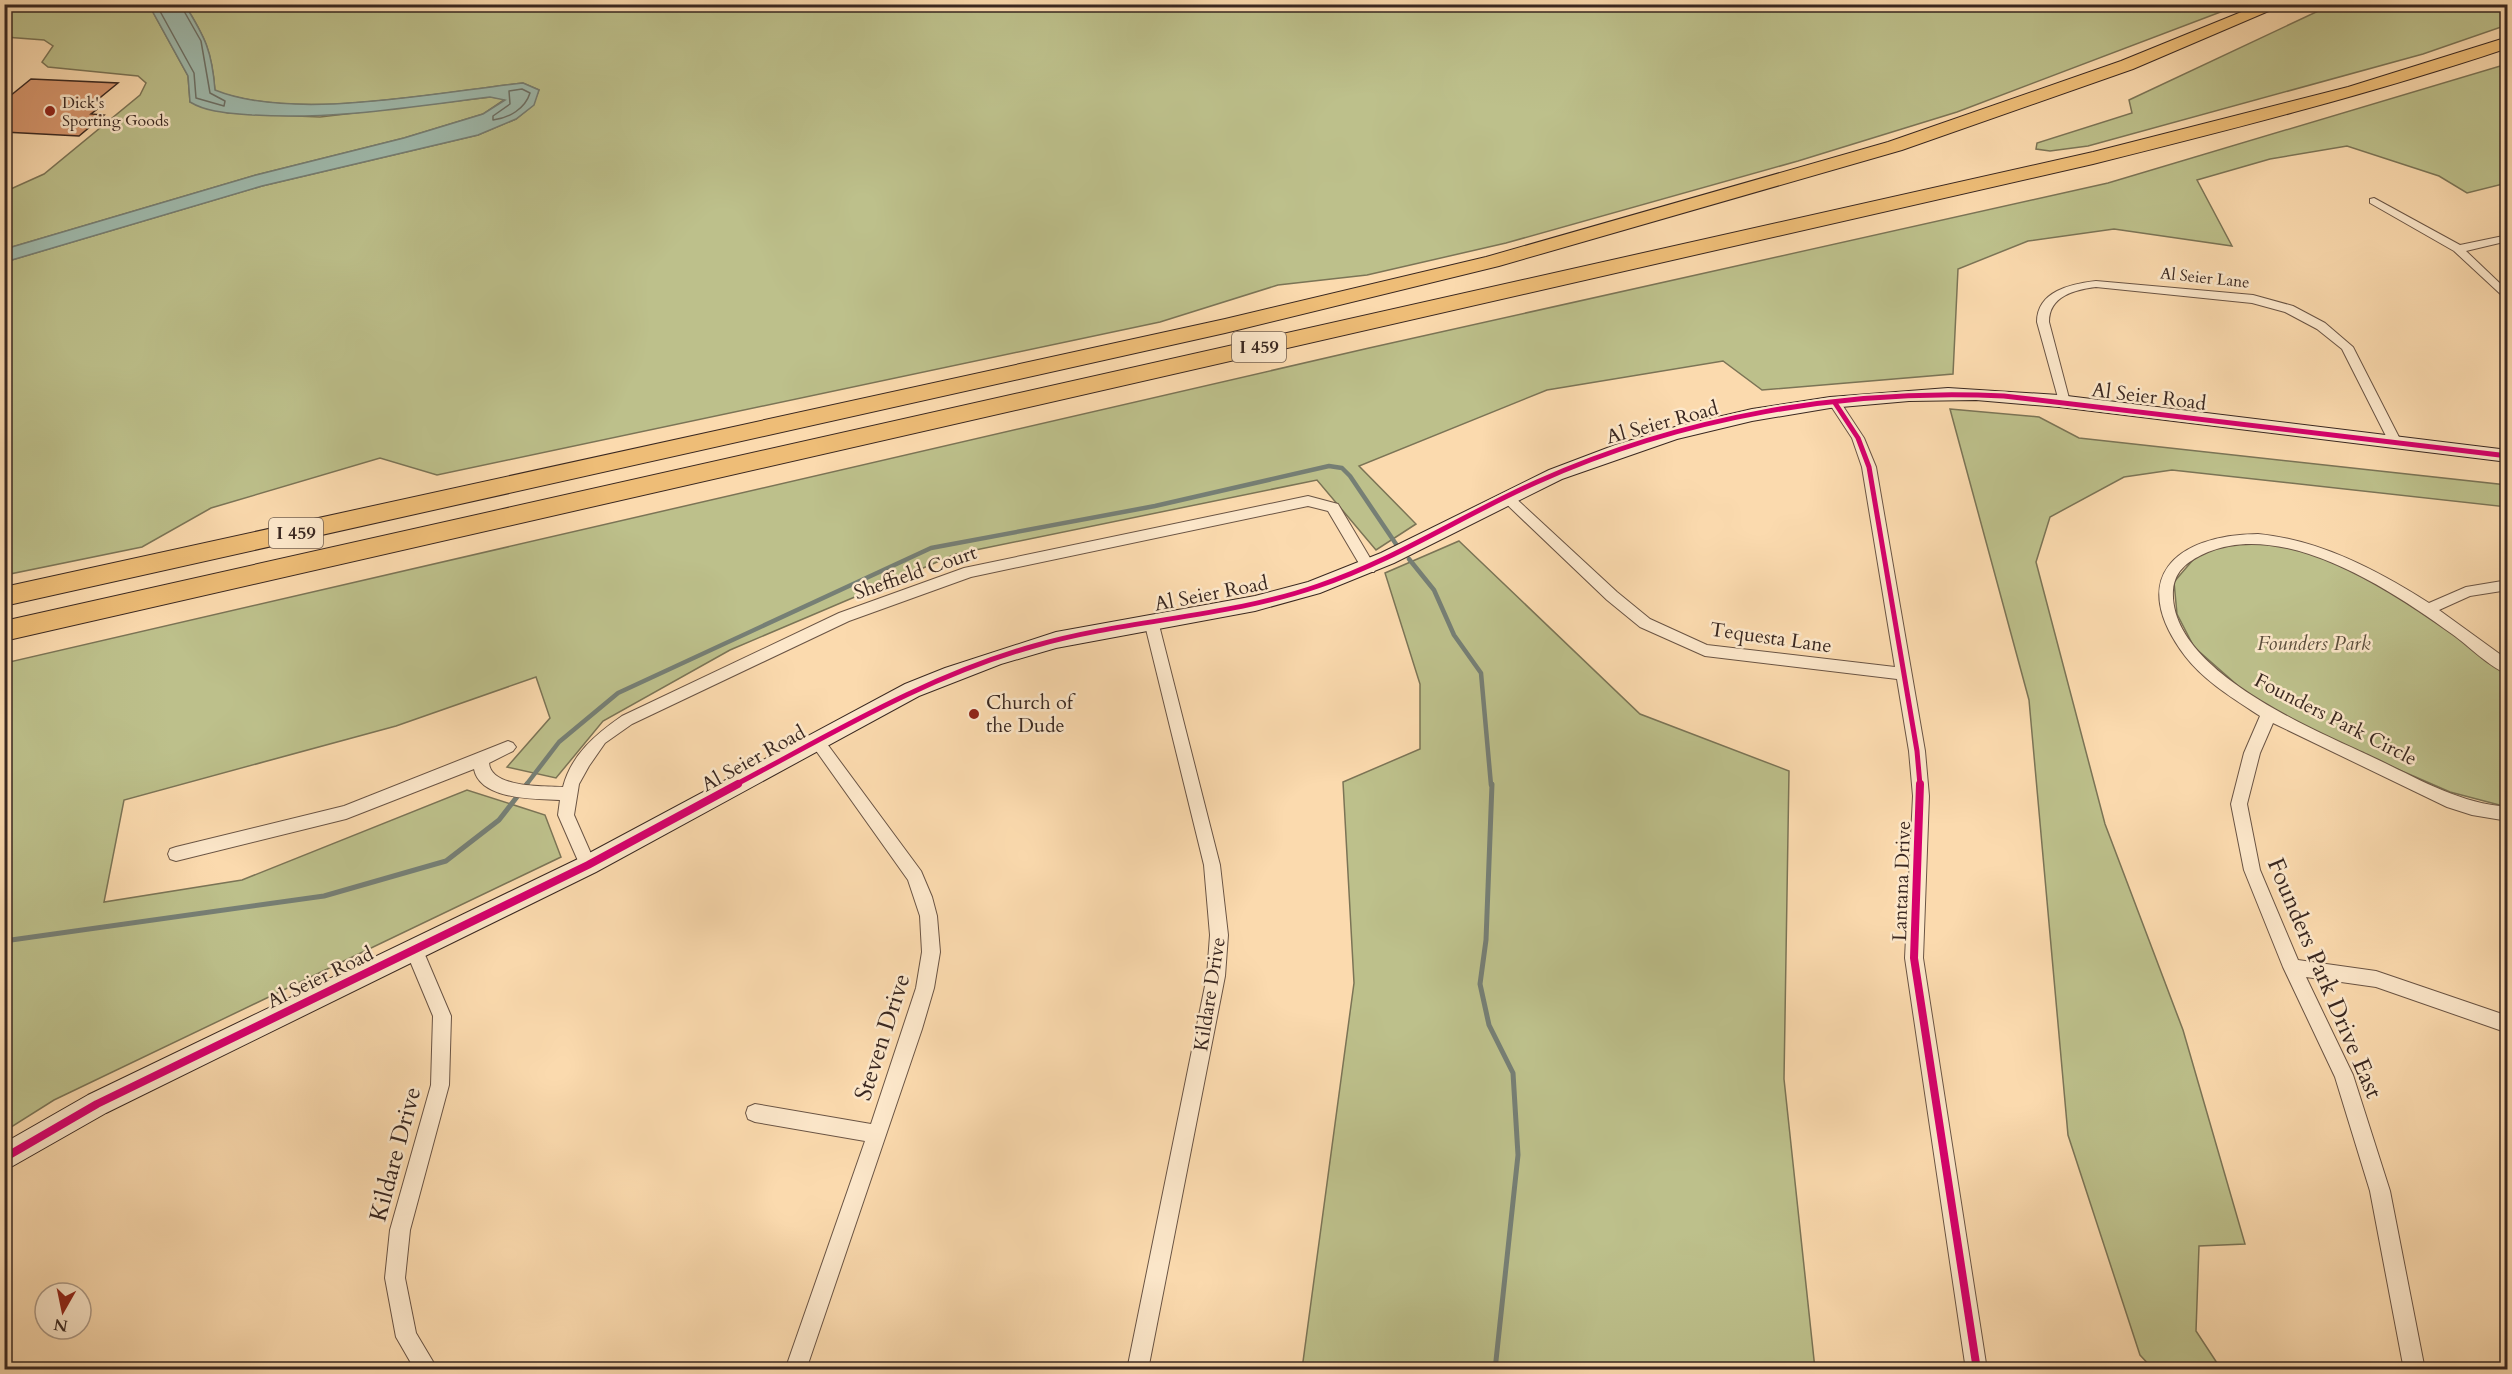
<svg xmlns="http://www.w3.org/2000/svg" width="2512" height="1374" font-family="Cardo,serif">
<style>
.green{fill:#bdc08b;stroke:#7b7456;stroke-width:1.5}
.water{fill:#9fbaad;stroke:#767f75;stroke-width:1.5}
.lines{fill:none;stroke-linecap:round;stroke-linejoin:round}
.shore{stroke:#6c7066;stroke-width:1.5}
.stream-far1{stroke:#767f75;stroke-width:4.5}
.stream{stroke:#767f75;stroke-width:5}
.building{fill:#d8976e;stroke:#392720;stroke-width:1.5}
.street-casing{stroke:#6a5444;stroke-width:2}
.secondary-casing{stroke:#392720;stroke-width:2}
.highway-casing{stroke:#392720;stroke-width:2}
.street{fill:#fce7ca;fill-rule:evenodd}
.secondary{fill:#fce7ca;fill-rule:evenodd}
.highway{fill:#eebd77;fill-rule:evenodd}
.cycleway-far1-casing{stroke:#fce7ca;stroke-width:9}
.cycleway-casing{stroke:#fce7ca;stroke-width:11}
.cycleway-far1{stroke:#d6006c;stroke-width:5}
.cycleway{stroke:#d6006c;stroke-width:8}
.poi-dot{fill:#8f2418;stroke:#fce7ca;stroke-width:2}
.labels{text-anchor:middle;stroke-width:5;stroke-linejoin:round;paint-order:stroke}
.far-poi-label{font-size:16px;fill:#392720;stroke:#fce7ca;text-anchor:start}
.far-street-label{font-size:16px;fill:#392720;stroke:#fce7ca}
.shield{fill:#fce7ca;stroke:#746153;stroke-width:1.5}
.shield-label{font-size:18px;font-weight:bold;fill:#392720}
.street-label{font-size:20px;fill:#392720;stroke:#fce7ca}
.park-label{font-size:20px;font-style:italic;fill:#5a4d3b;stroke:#fce7ca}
.poi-label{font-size:20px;fill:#392720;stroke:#fce7ca;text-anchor:start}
.near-street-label{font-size:24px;fill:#392720;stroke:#fce7ca}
</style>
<rect width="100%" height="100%" fill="#fbdaae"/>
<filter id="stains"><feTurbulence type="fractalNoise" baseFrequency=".00333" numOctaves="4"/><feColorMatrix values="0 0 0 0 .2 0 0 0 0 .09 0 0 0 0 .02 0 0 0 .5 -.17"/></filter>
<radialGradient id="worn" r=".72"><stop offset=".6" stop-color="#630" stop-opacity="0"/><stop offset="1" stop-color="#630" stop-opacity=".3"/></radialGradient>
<!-- green -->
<g class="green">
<path d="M5,5H149L188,76L190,102L228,113L320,117L491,97L505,99L483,114L404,138L256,175L5,249L4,192L44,174L140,95L146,83L138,76L48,67L42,62L53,46L44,40L5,37Z"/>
<path d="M185,5H2239L1957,112L1798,161L1506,243L1367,275L1278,285L1160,322L437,475L380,458L211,508L142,547L5,575V262L262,186L478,135L516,119L533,105L539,90L523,83C435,93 298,121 215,91C212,52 205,37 185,5Z"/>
<path d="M2331,5H2507V25L2423,54L2088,146L2050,151L2036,149L2037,143L2132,113L2129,100Z"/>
<path d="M2507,64V183L2467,193L2439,176L2347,146L2270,159L2197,180L2232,246L2114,229L2028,241L1958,269L1953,374L1762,390L1723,361L1547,390L1359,466L1416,524L1376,550L1317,480L956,554L730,650L603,721L556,778L507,767L550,718L536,677L396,726L124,800L104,902L242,880L467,790L545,815L561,857L54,1100L5,1131V663L1369,348L2108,183Z"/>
<path d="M1950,409L2039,417L2079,438L2507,485V507L2172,470L2124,477L2050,517L2036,562L2105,824L2183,1030L2245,1244L2199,1246L2196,1331L2221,1369H2153L2140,1355L2068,1135L2029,700Z"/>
<path d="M1459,541L1640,714L1789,771L1784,1079L1815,1369H1302L1354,983L1343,782L1420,749V684L1385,573Z"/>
<path d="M2281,543L2328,557L2430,611L2507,672V807L2450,792L2269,713L2194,647L2177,614L2174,582L2198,554L2232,544Z"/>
</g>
<!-- water -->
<path class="water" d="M149,5H185C205,37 212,51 215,90C294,122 438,92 523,83L539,90L534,105L516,119L478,135L262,186L5,262V249L256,175L404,138L483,114L505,100L490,97C411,107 333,120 252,115C231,113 208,113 190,102L188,76Z"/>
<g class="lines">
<!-- shore -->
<g class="shore">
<path d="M156,4L194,73L196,98L224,106L225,101L210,93L201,41L180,4"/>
<path d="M522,89L530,93C525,109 509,118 493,120V116L510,104L509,91Z"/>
</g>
<!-- stream-far1 -->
<g class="stream-far1">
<path d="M1409,559L1434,590L1454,635L1481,673L1491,785"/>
<path d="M526,785L559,742L618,693L931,548L1155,506L1329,466L1342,468L1350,476L1398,547"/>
</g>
<!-- stream -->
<g class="stream">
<path d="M1492,784L1486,940L1480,984L1489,1025L1513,1073L1518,1155L1495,1370"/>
<path d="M4,941L324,896L446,861L499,820L527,784"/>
</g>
</g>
<!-- building -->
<path class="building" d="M31,79L118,83L90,106L100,107L91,114L104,115L79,136L4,132V95L10,96Z"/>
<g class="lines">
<defs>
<g id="street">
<path d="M2374,198L2460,245L2508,235V241L2466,251L2508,291V301L2454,251L2370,203V199Z"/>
<path d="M2096,281L2253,295L2293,306L2325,323L2353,347L2402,443L2401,446H2391L2342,349L2317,329L2285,312L2252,303L2096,287C2074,290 2049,296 2049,322L2070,402L2064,406L2060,405L2037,322C2037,291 2071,284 2096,281Z"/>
<path d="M1835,399L1839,400L1864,438L1876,467L1925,751L1929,796L1923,958L1987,1370H1966L1905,958L1913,796L1909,751L1897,679L1705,656L1640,627L1607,600L1499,497L1506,492L1511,494L1617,592L1650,619L1707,645L1895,667L1862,467L1852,438L1829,403Z"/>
<path d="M1308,496L1338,504L1376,568L1374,572H1364L1328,511L1308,506L971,577L849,621L632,724L605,743L589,766L579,784L574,815L596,865L594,870L588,872L582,870L558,815L560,800C535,799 480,800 474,769L346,819L176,861L170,859L168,854L170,849L176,847L344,806L508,741L513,743L516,747L513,751L489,763C491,788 543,786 563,787C571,755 596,734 622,716L839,613L964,568Z"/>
<path d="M2258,534C2320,540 2377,570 2429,603L2466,587L2508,580V590L2470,596L2439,610L2508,660V674C2490,668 2468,645 2452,634C2391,590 2286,520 2208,552C2190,560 2175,569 2173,590C2168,669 2310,728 2368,755C2414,776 2456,803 2508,807V821L2472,815L2447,807L2273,723L2260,753L2247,804L2260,870L2298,960L2376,971L2508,1016V1033L2376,987L2306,977L2353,1075L2390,1191L2425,1370H2404L2370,1191L2335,1077L2283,967L2244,870L2231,804L2244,753L2260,716C2234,699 2204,681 2185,656C2127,579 2174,535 2258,534Z"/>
<path d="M1151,616L1158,621L1220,865L1228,935L1225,976L1148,1370H1127L1207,976L1210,935L1204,865L1144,621Z"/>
<path d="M817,735L822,737L921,871L932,897L937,916L940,952L934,988L922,1029L806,1370H785L865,1141L755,1122L748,1119L746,1113L748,1107L755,1104L871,1124L916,988L922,952L920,916L908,880L812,745L809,741L812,737Z"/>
<path d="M414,941L420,943L451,1016L449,1085L410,1230L405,1278L416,1333L438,1370H415L396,1337L385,1278L390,1230L431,1085L433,1016L405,949L408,943Z"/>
</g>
<path id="secondary" d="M1948,388L2059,395L2508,450V462L2059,407L1976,400L1909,401L1830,408L1752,421L1677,439L1562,479L1394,563L1320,593L1255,611L1056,648L1001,664L919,696L596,872L106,1113L4,1171V1143L88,1095L580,858L905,684L945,668L1056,632L1255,596L1308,582L1381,553L1549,470L1615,445L1675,427L1752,409L1830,397Z"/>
<g id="highway">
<path d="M2261,4H2285L2133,69L1902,150L1499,266L1225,333L4,606V587L1225,319L1486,257L1888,142L2121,61Z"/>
<path d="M2508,37V48C2371,94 2233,129 2093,164L4,641V621L2093,152L2348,87Z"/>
</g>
</defs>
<!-- street casing -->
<use href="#street" class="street-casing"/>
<!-- secondary casing -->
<use href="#secondary" class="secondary-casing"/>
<!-- highway casing -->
<use href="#highway" class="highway-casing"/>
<!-- street -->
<use href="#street" class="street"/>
<!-- secondary -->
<use href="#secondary" class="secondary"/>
<!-- highway -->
<use href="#highway" class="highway"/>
<defs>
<g id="cycleway-far1">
<path d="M1835,403L1858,438L1869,467L1917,751L1920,785"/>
<path d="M735,785C833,733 927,676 1034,646C1127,619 1226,618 1318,586C1395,560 1463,515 1537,482C1681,417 1846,388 2004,396L2508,456"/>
</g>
<g id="cycleway">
<path d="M1920,784L1914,958L1977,1370"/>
<path d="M4,1158L97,1104L588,865L738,784"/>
</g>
</defs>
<!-- cycleway-far1 casing -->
<use href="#cycleway-far1" class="cycleway-far1-casing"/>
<!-- cycleway casing -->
<use href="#cycleway" class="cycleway-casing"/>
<!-- cycleway-far1 -->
<use href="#cycleway-far1" class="cycleway-far1"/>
<!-- cycleway -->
<use href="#cycleway" class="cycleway"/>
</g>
<!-- markers -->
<g class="poi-dot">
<circle cx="50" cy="111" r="6"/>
<circle cx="974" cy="714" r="6"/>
</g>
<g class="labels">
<!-- far-poi labels -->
<g class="far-poi-label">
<text x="62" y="108">Dick's<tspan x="62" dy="18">Sporting Goods</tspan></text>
</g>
<!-- far-street labels -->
<g class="far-street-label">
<text transform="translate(2205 277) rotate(6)" y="6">Al Seier Lane</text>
</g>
<!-- shield labels -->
<g class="shield">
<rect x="1232" y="332" width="54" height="30" rx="4.5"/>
<rect x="269" y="518" width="54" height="30" rx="4.5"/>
</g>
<g class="shield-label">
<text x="1259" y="353">I 459</text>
<text x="296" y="539">I 459</text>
</g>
<!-- street labels -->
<g class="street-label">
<text transform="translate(2149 396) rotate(7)" y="7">Al Seier Road</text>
<text transform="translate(1662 422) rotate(-15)" y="7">Al Seier Road</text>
<text transform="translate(915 572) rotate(-19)" y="7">Sheffield Court</text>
<text transform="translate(1211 593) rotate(-11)" y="7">Al Seier Road</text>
<text transform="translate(1771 637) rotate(8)" y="7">Tequesta Lane</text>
<text transform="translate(2336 719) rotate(27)" y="7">Founders Park Circle</text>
<text transform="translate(753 758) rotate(-29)" y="7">Al Seier Road</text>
<text transform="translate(1901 881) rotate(-88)" y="7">Lantana Drive</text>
<text transform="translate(320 977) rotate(-26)" y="7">Al Seier Road</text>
<text transform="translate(1209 994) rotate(-81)" y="7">Kildare Drive</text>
</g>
<!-- park labels -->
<g class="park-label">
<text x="2314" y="650">Founders Park</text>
</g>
<!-- poi labels -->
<g class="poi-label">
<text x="986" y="709">Church of<tspan x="986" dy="23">the Dude</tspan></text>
</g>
<!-- near-street labels -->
<g class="near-street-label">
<text transform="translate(2325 978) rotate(67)" y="8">Founders Park Drive East</text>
<text transform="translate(882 1037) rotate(-72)" y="8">Steven Drive</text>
<text transform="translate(395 1154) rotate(-75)" y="8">Kildare Drive</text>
</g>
</g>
<!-- margin -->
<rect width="2512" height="1374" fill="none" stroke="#fbdaae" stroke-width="24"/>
<rect x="6" y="6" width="2500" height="1362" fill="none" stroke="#392720" stroke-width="3"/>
<rect x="12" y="12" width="2488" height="1350" fill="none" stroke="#392720" stroke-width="1.5"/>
<!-- north arrow -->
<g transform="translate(63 1311) rotate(189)"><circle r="28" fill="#fce7ca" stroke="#ae9a86" stroke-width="1.5"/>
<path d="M0-4.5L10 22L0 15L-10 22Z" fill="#8f2418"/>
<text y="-9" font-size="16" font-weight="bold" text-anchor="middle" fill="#392720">N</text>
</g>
<rect width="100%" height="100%" filter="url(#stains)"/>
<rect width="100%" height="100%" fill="url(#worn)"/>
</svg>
